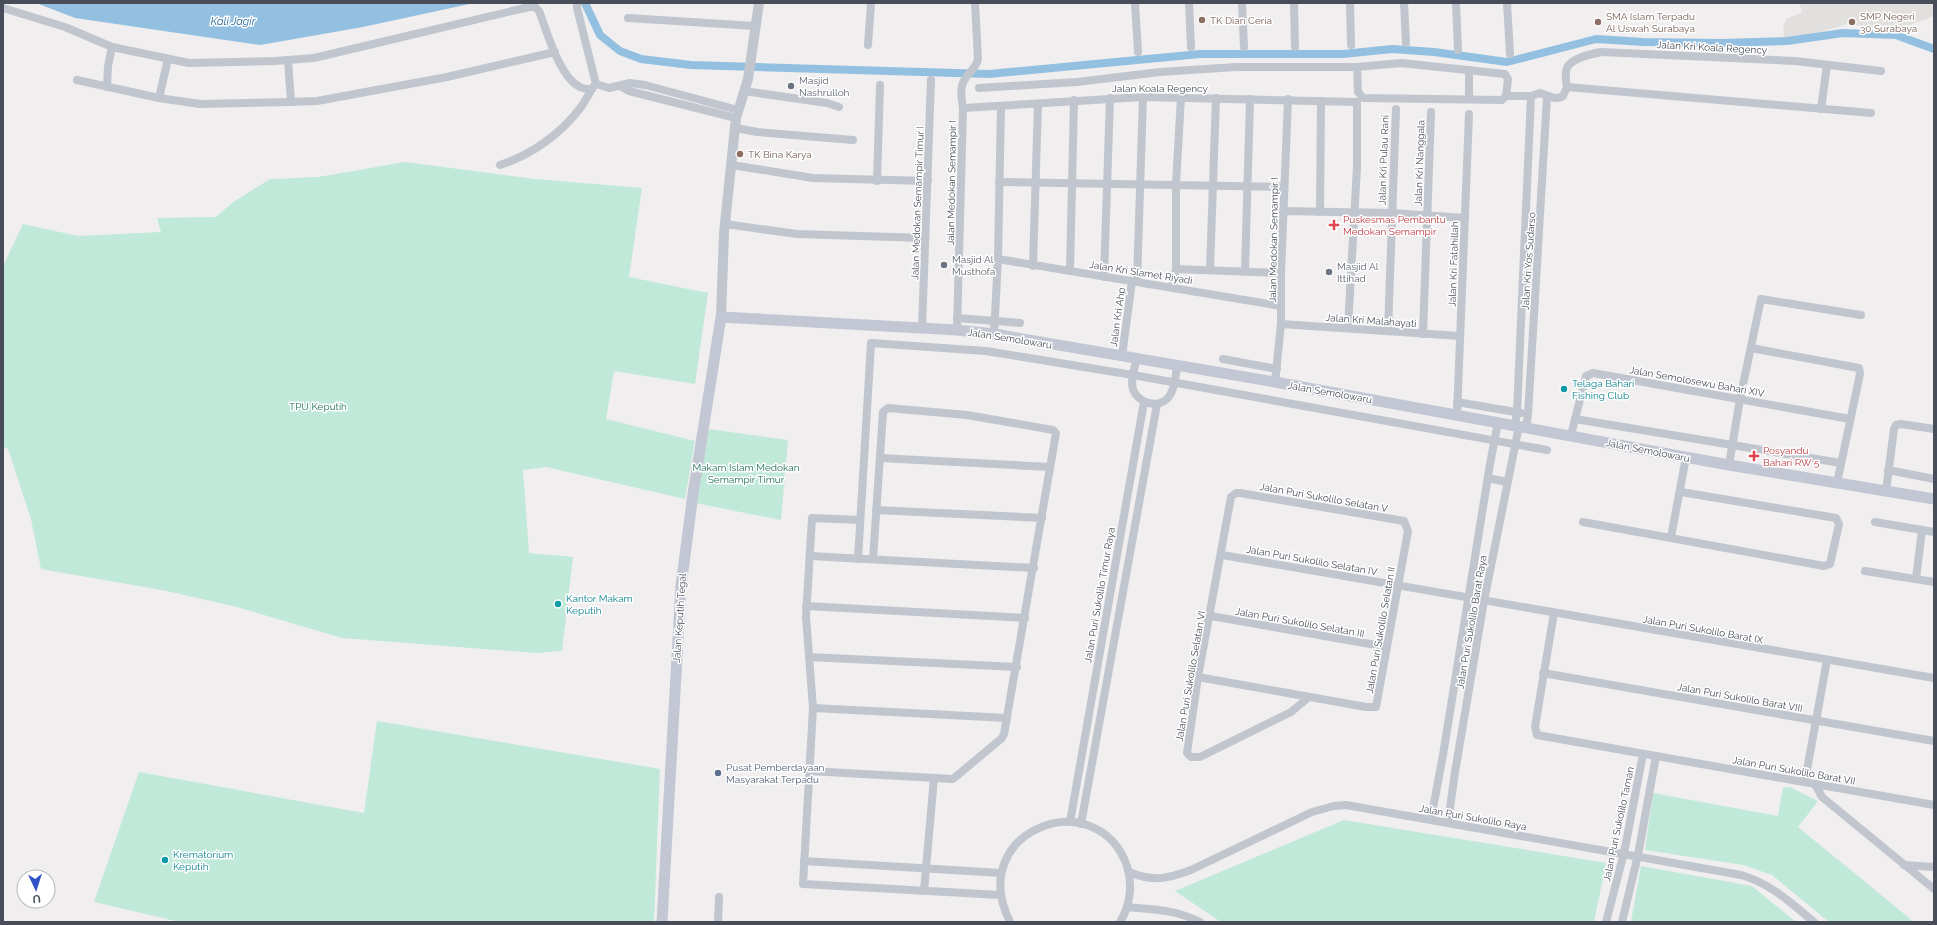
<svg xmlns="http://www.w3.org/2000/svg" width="1937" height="925" font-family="Raleway,sans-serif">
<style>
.education{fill:#e1e0df}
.green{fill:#c1e9d9}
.water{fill:#93c0e0}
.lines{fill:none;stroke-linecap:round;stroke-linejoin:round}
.canal{stroke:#93c0e0;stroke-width:8}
.minor{stroke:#c0c5ce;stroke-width:8}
.tertiary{stroke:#c0c5ce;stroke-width:10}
.secondary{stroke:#c3c7d4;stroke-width:11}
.education-dot{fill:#8d6e63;stroke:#fff;stroke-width:1.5}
.worship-dot{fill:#6b7280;stroke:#fff;stroke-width:1.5}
.health-dot{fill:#e0444e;stroke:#fff;stroke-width:1.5}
.culture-dot{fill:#0f9aa8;stroke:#fff;stroke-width:1.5}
.service-dot{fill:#5c6f8a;stroke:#fff;stroke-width:1.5}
.labels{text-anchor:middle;stroke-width:3;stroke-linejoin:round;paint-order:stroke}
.education-label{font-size:10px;fill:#785e54;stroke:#fff;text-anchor:start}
.street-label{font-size:10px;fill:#484d59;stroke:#fff}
.worship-label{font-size:10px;fill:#5b616d;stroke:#fff;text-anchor:start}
.health-label{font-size:10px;fill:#be3a42;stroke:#fff;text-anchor:start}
.culture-label{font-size:10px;fill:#0d838f;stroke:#fff;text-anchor:start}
.park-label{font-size:10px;fill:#22715a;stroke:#fff}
.service-label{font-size:10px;fill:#4e5e75;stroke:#fff;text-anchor:start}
.water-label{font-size:11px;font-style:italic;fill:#1e6396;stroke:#fff}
</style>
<rect width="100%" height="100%" fill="#f0eeee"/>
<!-- education -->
<path class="education" d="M1799,3H1934V16L1897,30L1848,24L1820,32L1784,38L1783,28L1786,19L1802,12Z"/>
<!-- green -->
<g class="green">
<path d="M405,162L535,179L642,188L629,277L708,293L695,384L614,371L606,419L695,441L685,499L546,467L523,470L529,553L573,557L562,651L537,653L342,638L237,607L167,591L41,569L31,519L8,449L3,447V266L23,224L78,236L161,232L157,218L216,217L232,203L270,179L318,177Z"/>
<path d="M709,429L788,440L781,520L695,503Z"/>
<path d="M377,721L660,769L654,922H180L94,902L139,772L364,813Z"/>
<path d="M1790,787L1818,801L1798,827L1914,922H1829L1772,875L1743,865L1645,850L1653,793L1778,816L1783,788Z"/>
<path d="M1344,820L1606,863L1594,922H1221L1175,891Z"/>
<path d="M1641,866L1752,886L1796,922H1631Z"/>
</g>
<!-- water -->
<path class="water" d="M36,3H474L363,27L260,45L75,18Z"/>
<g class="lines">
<!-- canal -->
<path class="canal" d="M585,3L600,35L620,51L641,59L691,65L989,74L1200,54H1343L1392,49L1434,52L1507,62L1596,39L1643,42L1722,43L1787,41L1843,33L1896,35L1934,49"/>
<!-- minor -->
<g class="minor">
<path d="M577,3V8L596,84"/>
<path d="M1135,3L1138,52"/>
<path d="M1189,3L1191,47"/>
<path d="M1242,3L1244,47"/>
<path d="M1294,3L1295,47"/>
<path d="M1350,3L1351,45"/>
<path d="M1404,3L1406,43"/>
<path d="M1456,3L1458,50"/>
<path d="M1507,3L1510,54"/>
<path d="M3,8L65,27L112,47L189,63L275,61L314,58L529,7H535L539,11C547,31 559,77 580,87C583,89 588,89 592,89"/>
<path d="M628,18L755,26"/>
<path d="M868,45L871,3"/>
<path d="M288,60L291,102"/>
<path d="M77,80L159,98L200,104L291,102L317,101L447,77L555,52"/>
<path d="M596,84L609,88L630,83L645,85L738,110"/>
<path d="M620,86L629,91L736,118"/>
<path d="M107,87L108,66L112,47"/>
<path d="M1567,87C1566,82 1565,73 1567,68C1571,58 1591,54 1601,52L1795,61L1881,71"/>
<path d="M979,88L1077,82L1160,72L1236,67H1357L1401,63L1505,74L1508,79L1506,96L1502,100L1363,98L1358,92L1357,67"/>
<path d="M744,91L827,103L839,107"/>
<path d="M1506,96H1531L1540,93C1548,95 1555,101 1563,96L1567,87L1871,113"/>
<path d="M159,98L168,59"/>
<path d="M1469,98V70"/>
<path d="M963,108L1143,97L1357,102V167L1348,328"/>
<path d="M1821,109L1827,65"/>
<path d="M736,128L757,132L853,140"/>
<path d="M500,165C531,155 561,134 581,107C586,100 589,93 594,86"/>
<path d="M732,165L813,178L928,181"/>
<path d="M877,181L880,85"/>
<path d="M999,182L1284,187"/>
<path d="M1283,211L1391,213L1465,218"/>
<path d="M1320,212L1321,101"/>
<path d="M725,224L797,234L925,238"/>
<path d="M998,259L1281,306"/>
<path d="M1033,266L1038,104"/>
<path d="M1176,269V184L1181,97"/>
<path d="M1210,269L1216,98"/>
<path d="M1070,271L1074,100"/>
<path d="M1245,271L1250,99"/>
<path d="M1104,277L1110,98"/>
<path d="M1137,282L1143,97"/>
<path d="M1172,287L1176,269L1281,273"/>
<path d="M957,318L1020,323"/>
<path d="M1281,324L1460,336"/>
<path d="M922,328L931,80"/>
<path d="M957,330L963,108C962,101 960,93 962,86C964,75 976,70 978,59L975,3"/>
<path d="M1388,331L1396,109"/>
<path d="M994,334L998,259L1001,106"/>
<path d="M1423,334L1431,112"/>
<path d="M1751,348L1859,368L1860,374L1837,483"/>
<path d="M1122,356L1132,281"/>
<path d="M1137,358C1135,367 1130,380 1133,389C1138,404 1161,410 1170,395C1175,388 1176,374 1177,365"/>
<path d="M1223,359L1277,369"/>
<path d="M1275,382L1281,324V273L1288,99"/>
<path d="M1457,402L1521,413"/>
<path d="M1457,415L1469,114"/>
<path d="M1575,419L1841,463"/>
<path d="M1515,425L1517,412L1531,96"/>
<path d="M1526,427L1528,415L1547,97"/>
<path d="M1571,435L1586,376L1593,373L1850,419"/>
<path d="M880,458L1050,467"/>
<path d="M1729,465L1740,399L1761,299L1861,315"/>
<path d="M1888,470L1934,479"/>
<path d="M1488,478L1507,482"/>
<path d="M1886,491L1894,429L1896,425L1901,424L1934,429"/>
<path d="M876,510L1042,518"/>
<path d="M860,520L812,518L806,617L813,708L803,884L1000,895"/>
<path d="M1583,522L1824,566L1830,564L1839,524L1836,518L1681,492"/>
<path d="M1875,522L1934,532"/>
<path d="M1671,537L1686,457"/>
<path d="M1222,555L1934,678"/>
<path d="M810,556L1034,568"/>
<path d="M858,559L871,343L986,351L1133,375L1547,450"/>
<path d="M1865,571L1934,582"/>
<path d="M1916,579L1922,530"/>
<path d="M806,606L1025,618"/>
<path d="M1554,613L1535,727L1537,735L1934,805"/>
<path d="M1211,616L1387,647"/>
<path d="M809,657L1017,667"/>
<path d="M1543,673L1934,741"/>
<path d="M1198,677L1366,707H1376L1408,531L1404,521L1240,493H1236L1231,497L1198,677L1187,753L1191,757H1200L1291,712L1309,697"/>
<path d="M813,708L1007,718"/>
<path d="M809,771L953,779L1002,738L1004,734L1056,433L1053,430L967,415L888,408L883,412L873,559"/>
<path d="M1805,781L1827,660"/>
<path d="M1815,784L1822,797L1934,889"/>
<path d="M1431,819L1443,755L1490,464L1498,422"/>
<path d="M1070,822L1144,402"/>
<path d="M1448,822L1455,772L1484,601L1519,426"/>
<path d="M1081,824L1157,404"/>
<path d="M804,861L1001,873"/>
<path d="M1904,865L1934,867"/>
<path d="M1129,872C1153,882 1167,879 1191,870L1312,812L1334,806L1346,805L1741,875C1770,883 1791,903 1814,922"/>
<path d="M924,891L934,778"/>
<path d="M1127,907C1153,909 1176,910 1200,922"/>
<path d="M718,922L719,897"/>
<path d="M1010,922C964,830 1097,781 1127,866C1133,885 1130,906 1120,922"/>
<path d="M1606,922L1624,853L1643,754"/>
<path d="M1622,922L1638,855L1656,756"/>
</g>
<!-- tertiary -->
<path class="tertiary" d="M721,317L724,233L736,118L748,79L759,3"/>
<!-- secondary -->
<path class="secondary" d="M662,922L681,586L693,494L721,317L957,330L994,334L1275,382L1729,465L1934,499"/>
</g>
<!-- markers -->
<g class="education-dot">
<circle cx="1202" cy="20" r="4"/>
<circle cx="1598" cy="22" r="4"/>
<circle cx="1852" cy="22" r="4"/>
<circle cx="740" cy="154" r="4"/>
</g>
<g class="worship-dot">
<circle cx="791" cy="86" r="4"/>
<circle cx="944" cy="265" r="4"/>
<circle cx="1329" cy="272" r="4"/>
</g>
<g class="health-dot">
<path d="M1332 219h4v4h4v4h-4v4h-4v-4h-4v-4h4z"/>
<path d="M1752 450h4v4h4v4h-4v4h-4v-4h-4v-4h4z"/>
</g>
<g class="culture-dot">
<circle cx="1564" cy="389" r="4"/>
<circle cx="558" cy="604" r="4"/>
<circle cx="165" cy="860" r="4"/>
</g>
<circle class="service-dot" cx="718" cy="773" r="4"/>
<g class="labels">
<!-- education labels -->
<g class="education-label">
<text x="1606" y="20">SMA Islam Terpadu<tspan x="1606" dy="12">Al Uswah Surabaya</tspan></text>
<text x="1860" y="20">SMP Negeri<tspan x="1860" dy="12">30 Surabaya</tspan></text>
<text x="1210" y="24">TK Dian Ceria</text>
<text x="748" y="158">TK Bina Karya</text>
</g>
<!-- street labels -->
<g class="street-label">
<text transform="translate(1712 47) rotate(3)" y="4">Jalan Kri Koala Regency</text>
<text x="1160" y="92">Jalan Koala Regency</text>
<text transform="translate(1383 160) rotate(-88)" y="4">Jalan Kri Pulau Rani</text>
<text transform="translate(1419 163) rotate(-88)" y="4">Jalan Kri Nanggala</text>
<text transform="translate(951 183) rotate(-89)" y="4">Jalan Medokan Semampir I</text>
<text transform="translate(917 203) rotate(-88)" y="4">Jalan Medokan Semampir Timur I</text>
<text transform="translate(1273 240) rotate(-89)" y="4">Jalan Medokan Semampir I</text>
<text transform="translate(1528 261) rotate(-86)" y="4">Jalan Kri Yos Sudarso</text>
<text transform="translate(1453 264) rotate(-88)" y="4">Jalan Kri Fatahillah</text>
<text transform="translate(1141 272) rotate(9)" y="4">Jalan Kri Slamet Riyadi</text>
<text transform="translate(1117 317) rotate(-82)" y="4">Jalan Kri Ahp</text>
<text transform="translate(1371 320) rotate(4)" y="4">Jalan Kri Malahayati</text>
<text transform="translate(1010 338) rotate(9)" y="4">Jalan Semolowaru</text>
<text transform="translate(1697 381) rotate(10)" y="4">Jalan Semolosewu Bahari XIV</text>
<text transform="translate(1330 392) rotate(10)" y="4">Jalan Semolowaru</text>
<text transform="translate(1648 450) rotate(11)" y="4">Jalan Semolowaru</text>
<text transform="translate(1324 497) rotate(10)" y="4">Jalan Puri Sukolilo Selatan V</text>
<text transform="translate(1312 560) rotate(10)" y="4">Jalan Puri Sukolilo Selatan IV</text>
<text transform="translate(1099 595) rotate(-80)" y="4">Jalan Puri Sukolilo Timur Raya</text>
<text transform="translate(679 618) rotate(-86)" y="4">Jalan Keputih Tegal</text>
<text transform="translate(1300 622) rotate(10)" y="4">Jalan Puri Sukolilo Selatan III</text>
<text transform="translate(1471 622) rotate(-80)" y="4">Jalan Puri Sukolilo Barat Raya</text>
<text transform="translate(1703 629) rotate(10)" y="4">Jalan Puri Sukolilo Barat IX</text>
<text transform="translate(1380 630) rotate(-80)" y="4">Jalan Puri Sukolilo Selatan II</text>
<text transform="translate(1190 676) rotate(-80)" y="4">Jalan Puri Sukolilo Selatan VI</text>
<text transform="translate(1740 697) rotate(10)" y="4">Jalan Puri Sukolilo Barat VIII</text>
<text transform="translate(1794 770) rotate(10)" y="4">Jalan Puri Sukolilo Barat VII</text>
<text transform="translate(1473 817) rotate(10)" y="4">Jalan Puri Sukolilo Raya</text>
<text transform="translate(1618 824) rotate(-78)" y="4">Jalan Puri Sukolilo Taman</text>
</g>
<!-- worship labels -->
<g class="worship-label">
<text x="799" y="84">Masjid<tspan x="799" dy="12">Nashrulloh</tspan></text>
<text x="952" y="263">Masjid Al<tspan x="952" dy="12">Musthofa</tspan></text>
<text x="1337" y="270">Masjid Al<tspan x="1337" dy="12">Ittihad</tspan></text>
</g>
<!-- health labels -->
<g class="health-label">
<text x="1343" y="223">Puskesmas Pembantu<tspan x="1343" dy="12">Medokan Semampir</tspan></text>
<text x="1763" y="454">Posyandu<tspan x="1763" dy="12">Bahari RW 5</tspan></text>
</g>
<!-- culture labels -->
<g class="culture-label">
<text x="1572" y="387">Telaga Bahari<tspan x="1572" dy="12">Fishing Club</tspan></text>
<text x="566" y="602">Kantor Makam<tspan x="566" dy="12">Keputih</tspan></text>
<text x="173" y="858">Krematorium<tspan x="173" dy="12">Keputih</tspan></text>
</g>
<!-- park labels -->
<g class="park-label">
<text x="318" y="410">TPU Keputih</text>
<text x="746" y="471">Makam Islam Medokan<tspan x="746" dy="12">Semampir Timur</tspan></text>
</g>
<!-- service labels -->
<g class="service-label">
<text x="726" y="771">Pusat Pemberdayaan<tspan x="726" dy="12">Masyarakat Terpadu</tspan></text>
</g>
<!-- water labels -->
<g class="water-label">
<text x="233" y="25">Kali Jagir</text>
</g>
</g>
<!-- border -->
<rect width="1937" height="925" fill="none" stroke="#484d59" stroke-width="8"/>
<!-- north arrow -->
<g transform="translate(36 889) rotate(176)"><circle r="19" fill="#ffffff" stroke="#b6b8bd"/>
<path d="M0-3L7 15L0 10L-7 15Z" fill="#2f51c9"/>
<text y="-6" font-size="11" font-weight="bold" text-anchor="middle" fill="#484d59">U</text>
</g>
</svg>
